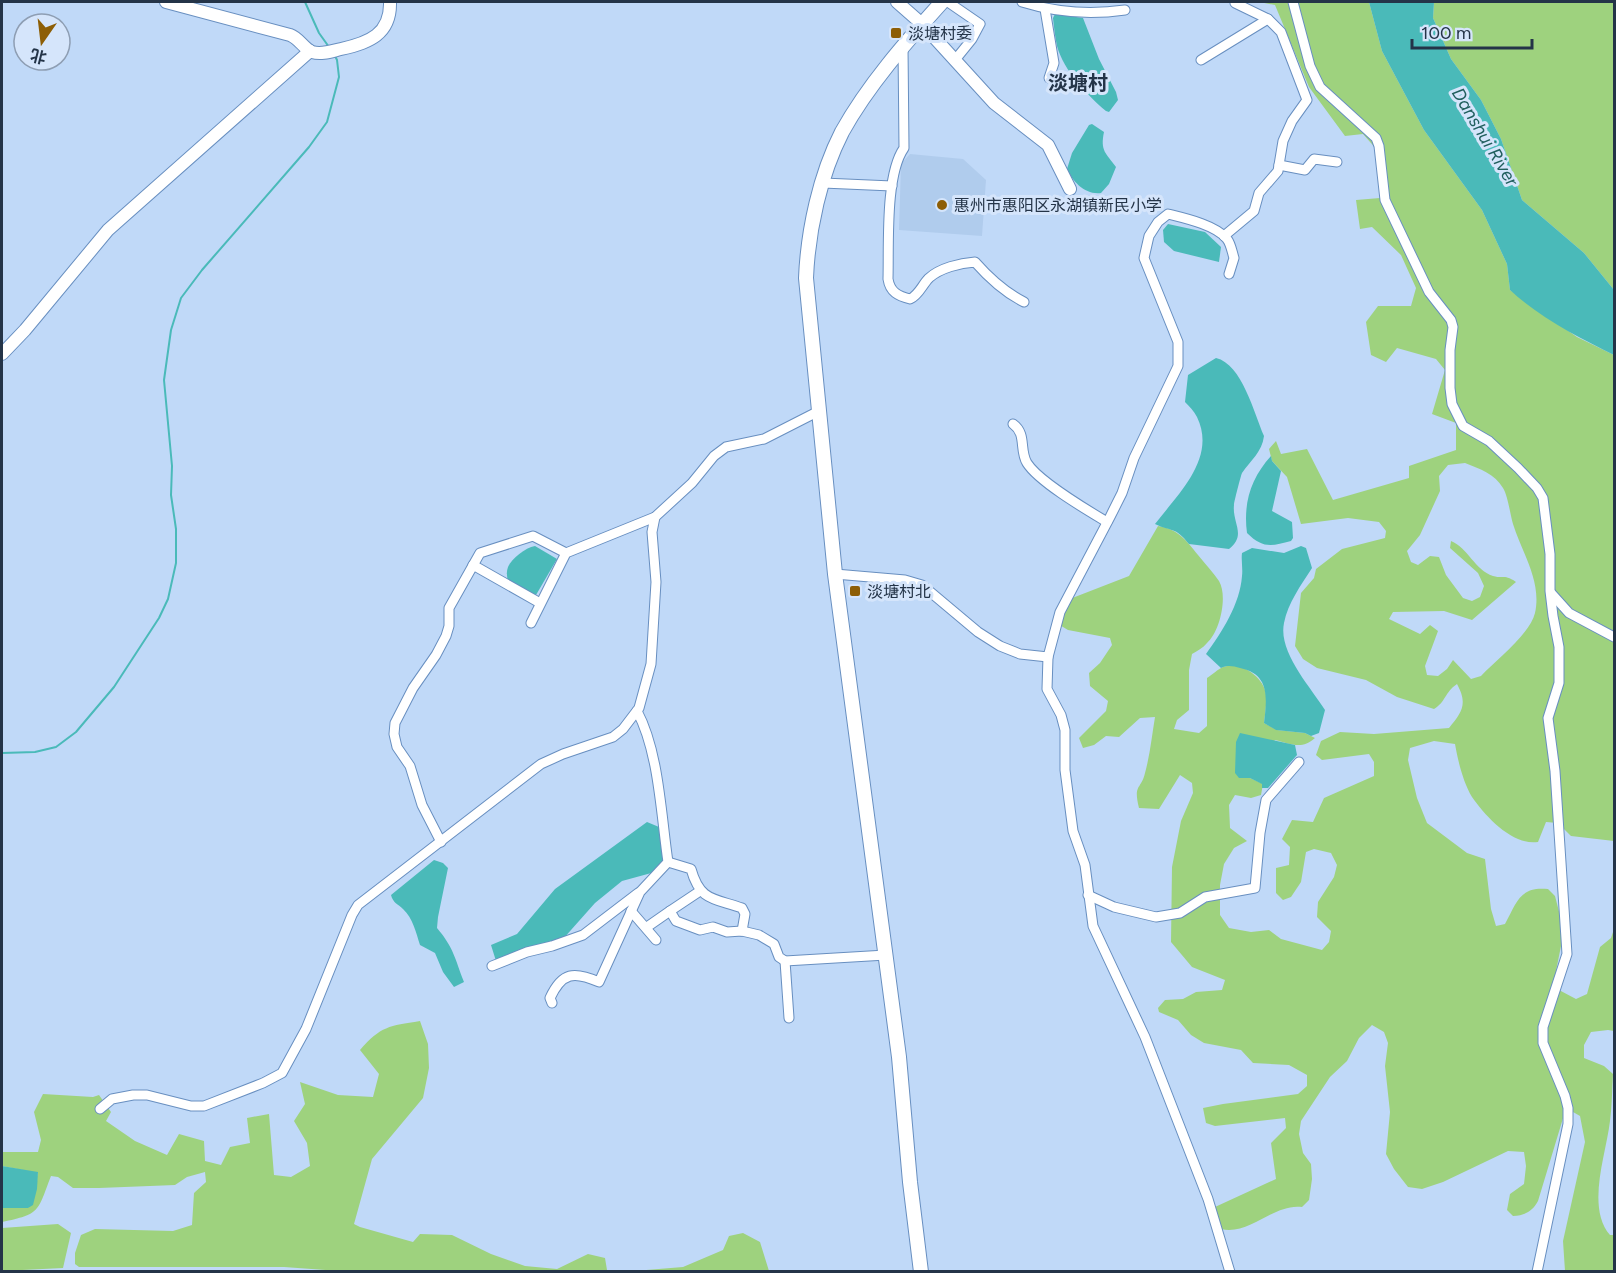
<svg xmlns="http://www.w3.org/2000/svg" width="1616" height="1273" font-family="Figtree,'Noto Sans SC',sans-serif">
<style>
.built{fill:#b0cced}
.green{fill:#9ed27e;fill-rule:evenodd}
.water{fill:#4abab9}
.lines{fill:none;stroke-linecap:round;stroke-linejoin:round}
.stream{stroke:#4abab9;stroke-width:2}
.minor-casing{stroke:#688fc0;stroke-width:11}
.tertiary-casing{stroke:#688fc0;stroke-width:14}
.secondary-casing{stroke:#688fc0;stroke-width:16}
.minor{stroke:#fff;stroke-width:9}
.tertiary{stroke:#fff;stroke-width:12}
.secondary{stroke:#fff;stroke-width:14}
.poi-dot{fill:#8d5e06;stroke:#d5e5fb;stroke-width:2}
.labels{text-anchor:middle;stroke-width:6;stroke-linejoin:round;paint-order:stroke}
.poi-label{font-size:16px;fill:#243448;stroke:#d5e5fb;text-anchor:start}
.water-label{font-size:18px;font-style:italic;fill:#215f5e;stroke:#d5e5fb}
.quarter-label{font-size:20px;font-weight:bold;fill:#243448;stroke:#d5e5fb}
</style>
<rect width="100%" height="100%" fill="#c0d9f8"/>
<!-- built -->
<path class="built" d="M910,154L963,159L986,180L982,236L899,230L901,164Z"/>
<!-- green -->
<g class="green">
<path d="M1259,2H1369L1382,51L1424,130L1482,210L1507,264L1510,290L1577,337L1614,355V841L1571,836L1558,823L1546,822L1538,842C1513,846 1486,817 1472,797C1463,782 1458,761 1455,744L1434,741L1410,748L1408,760L1417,798L1427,823L1467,853L1485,859L1491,909L1496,926L1505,924C1517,902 1520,886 1548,889L1555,896L1564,931L1556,971L1559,990L1576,999L1587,994L1600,947L1611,938L1614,929V1031L1608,1030L1591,1032L1584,1045V1058L1604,1066L1613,1074C1612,1090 1612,1106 1610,1121C1606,1155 1586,1207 1610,1235H1614V1271H1565L1563,1241L1585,1142L1580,1116L1573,1112L1564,1115L1538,1201C1532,1212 1525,1215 1513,1216L1507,1210L1510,1194L1524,1184L1526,1166L1524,1152L1508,1151L1443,1182L1422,1189L1408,1187L1394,1169L1386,1154L1390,1112L1385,1066L1388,1043L1384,1032L1372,1025L1359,1038L1347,1061L1330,1077L1301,1121L1299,1134L1303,1153L1311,1164L1312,1179L1309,1200L1302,1207C1274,1203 1249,1236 1221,1229L1215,1207L1276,1179L1271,1143L1286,1128L1285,1118L1215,1126L1206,1123L1203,1108L1223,1104L1298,1094L1307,1086V1075L1289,1065L1253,1063L1241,1050L1204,1043L1191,1035L1178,1020L1159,1012L1158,1008L1165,1000L1183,999L1196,992L1222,990L1225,980L1192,967L1171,942L1172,867L1181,821L1193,793L1192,783L1180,775L1159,809L1139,808C1133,784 1141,790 1145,773C1150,755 1152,735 1155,717L1140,718L1119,737L1106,736L1094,745L1083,748L1079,738L1106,711L1108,701L1090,686L1089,673L1100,663L1112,645L1110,638L1068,630L1053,621L1062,602L1129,576L1158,526C1178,529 1186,540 1198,555C1205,564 1213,572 1219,581C1228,596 1220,632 1207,643C1203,648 1197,651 1192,654L1189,670V710L1177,720L1174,729L1199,733L1207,726V678C1212,675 1218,669 1223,667C1240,660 1264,677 1266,694C1267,703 1265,714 1264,723L1277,730L1305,733L1315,738C1302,750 1291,744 1275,740L1239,778H1250L1263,784L1261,795L1251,798L1235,795L1229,805L1230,828L1247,841L1234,848L1224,864L1220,885V915L1229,928L1251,932L1269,930L1281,939L1322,950L1329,942L1331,931L1317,917L1318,902L1334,877L1337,865L1331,853L1314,849L1306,852L1301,882L1291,897L1283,900L1276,893V868L1289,865L1290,847L1282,839L1292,820L1313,822L1324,798L1374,776V762L1369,754L1322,760L1316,755L1321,741L1340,732L1374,734L1449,728C1462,712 1468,704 1457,684C1444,693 1446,702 1434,709L1397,697L1366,680L1317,668L1303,659L1295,646L1301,593L1314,578L1316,569L1342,549L1385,538L1386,531L1379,522L1348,518L1301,524L1287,477L1272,461L1269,449L1276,441L1281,454L1307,449L1333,500L1409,478V466L1456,450V423L1432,414L1445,370L1436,359L1397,348L1386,362L1371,355L1366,322L1378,306H1411L1416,288L1401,255L1372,227L1360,229L1356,200L1380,198L1378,151L1363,134L1345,136L1309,87L1275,5ZM1465,463C1480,469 1495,474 1503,488C1508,496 1510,514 1513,524C1522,553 1542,581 1535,613C1530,634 1496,660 1481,676L1471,679L1453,660L1447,669L1438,676L1427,675L1425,666L1438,631L1430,625L1420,634L1389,619L1393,612L1444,611L1472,620L1516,582C1504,574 1503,579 1493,576C1475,570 1468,548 1451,541L1450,548L1478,573L1484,586L1480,597L1472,601L1463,598L1446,575L1439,557L1430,556L1418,565L1411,562L1407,551L1420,535L1440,491L1439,476L1448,465Z"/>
<path d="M1434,2H1614V290L1584,253L1522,200L1501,139L1481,100L1451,59L1433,18Z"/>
<path d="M420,1021L428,1044L429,1068L423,1098L372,1159L354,1224L360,1227L413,1242L420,1234L452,1235L491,1254L525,1266L557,1269L588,1254L605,1258L607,1270L612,1271L353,1272L284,1267H79L75,1264V1253L81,1235L95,1229L173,1231L192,1225L194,1193L206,1182L205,1172L187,1177L175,1185L99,1188H73L58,1177L51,1176C37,1212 41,1214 2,1222V1208H28L38,1173L2,1166V1152H38L41,1140L34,1112L43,1094L93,1097L99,1095L111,1112L106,1121L135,1141L167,1155L179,1134L204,1141L205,1161L221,1165L230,1147L250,1143L247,1118L269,1114L274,1175L291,1177L310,1166L307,1143L294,1121L305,1104L300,1082L338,1095L373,1097L379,1074L360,1050C381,1026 389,1026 420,1021Z"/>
<path d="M58,1224L71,1233L63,1268L2,1271V1228Z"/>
<path d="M743,1233L760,1242L769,1271H634L683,1267L723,1250L729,1236Z"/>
</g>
<!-- water -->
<g class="water">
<path d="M1369,2H1434L1433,18L1451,59L1481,100L1501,139L1522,200L1584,253L1614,290V355C1578,337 1540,318 1510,290L1507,264L1482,210L1424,130L1382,51Z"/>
<path d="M1055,14L1083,18L1099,59L1116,92L1118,100L1109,112L1106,111C1087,95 1064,71 1057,46C1055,37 1054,27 1053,18Z"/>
<path d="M1092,124L1104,132C1100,151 1106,153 1116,167L1109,184L1101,193C1085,195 1073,182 1067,169L1072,153L1089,125Z"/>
<path d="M1168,224L1205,232L1221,247L1219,262L1174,251L1164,242L1163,230Z"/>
<path d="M1216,358C1242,364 1254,413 1264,436C1262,452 1251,460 1242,473C1241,475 1234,502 1234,505C1232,523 1247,535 1229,549L1189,544C1175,526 1171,532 1155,524C1178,494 1217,458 1197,417C1194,411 1189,406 1185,402L1188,375Z"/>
<path d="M1271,456L1272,461L1281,471L1272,511L1292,522L1293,538L1291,541C1272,546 1263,549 1247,533C1243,503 1251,478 1271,456Z"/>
<path d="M535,546L557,559L536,595L508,582C507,577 506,572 508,567C512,558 525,548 535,546Z"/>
<path d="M1301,546L1306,548L1312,568C1301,585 1288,603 1284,623C1278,652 1310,686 1325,710L1319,733L1311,736L1305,733L1276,730L1264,723C1267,698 1270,674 1240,668C1233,666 1227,665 1221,668L1206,654C1222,632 1240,604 1242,576C1243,568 1241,561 1242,553L1252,548L1284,553Z"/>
<path d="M1240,733L1295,745L1297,755L1268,788H1262V784L1250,778H1239L1235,773L1236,742Z"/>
<path d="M647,822L659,827L664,855L661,865L655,872L622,881L595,903L563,939L496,961L491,945L517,934L555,889Z"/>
<path d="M434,860L443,863L448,868L438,917L437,928C454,948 455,959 464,982L454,987L443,972L435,953L420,945C416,933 413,918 403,909C398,904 393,903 391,895Z"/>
<path d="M2,1166L38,1172L37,1189L33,1205L28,1208H2Z"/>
</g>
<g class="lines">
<!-- stream -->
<g class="stream">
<path d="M305,2L319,33L329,47"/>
<path d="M2,753L35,752L56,747L76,732L114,687L159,618L168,599L176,563V529L171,495L172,466L164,380L171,330L181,298L202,270L309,147L327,122L339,77L337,60L335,56"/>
</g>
<defs>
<g id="minor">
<path d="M948,2L980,24L972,39L955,60"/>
<path d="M1022,2C1054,12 1090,15 1125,10"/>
<path d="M1293,2L1310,66L1320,87L1376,138L1379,146L1385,200L1429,292L1451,320L1453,327L1450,350V388L1452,404L1463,426L1489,441L1518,468L1537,488L1543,498L1550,554V591L1553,616L1559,647V683L1548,718L1555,771L1567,954L1543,1027V1043L1565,1096L1568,1108V1124L1537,1272"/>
<path d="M1045,9L1054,63L1049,78"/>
<path d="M903,47L904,148C885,175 889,245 888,279C890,292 898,296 910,299C919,295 922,285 929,278C940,268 960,263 975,262C990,279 1004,292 1024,302"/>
<path d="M1201,60L1268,19"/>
<path d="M1279,165L1305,170L1314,159L1337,162"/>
<path d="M823,183L892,186"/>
<path d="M1224,236L1254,211L1259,193L1278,171L1283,141L1292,121L1307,100L1281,32L1268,19L1235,3"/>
<path d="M1013,424C1027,434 1019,450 1027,463C1039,482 1087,510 1107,522"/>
<path d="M473,565L540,603"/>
<path d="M835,574L905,580L922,585L978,632L1000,646L1020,654L1048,657L1060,612L1110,517L1122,493L1134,458L1178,366V342L1144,258L1149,236L1158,222L1168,214C1184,218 1216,225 1227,239C1231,244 1232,252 1234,258L1229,274"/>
<path d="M1551,593L1569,613L1614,637"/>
<path d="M531,623L566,553L655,517L692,483L714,456L726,447L764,439L819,411"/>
<path d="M1048,657L1047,689L1061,715L1065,730V770L1073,831L1085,865L1093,926L1145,1037L1208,1199L1230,1272"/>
<path d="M441,842L422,805L410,766L397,747L394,734L395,723L413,688L436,655L446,636L449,626V608L480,553L533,536L566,553"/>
<path d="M668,862L691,869C700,901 713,898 742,908L745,914L742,931"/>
<path d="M1088,895L1114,907L1156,917L1180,913L1205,897L1255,888L1260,833L1266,800L1299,762"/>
<path d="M631,911L656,940"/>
<path d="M670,911L700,891"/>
<path d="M647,927L670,911L676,921L700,930L713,927L727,932L742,931L759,935L774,944L779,957L785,961L886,955"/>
<path d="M785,961L789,1018"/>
<path d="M492,966L527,952L552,946L583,935L638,893"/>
<path d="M552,1003L550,998C562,972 574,971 599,982L640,892L668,862C661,815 659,752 637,711"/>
<path d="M100,1109L112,1099L133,1095H147L191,1106H204L263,1083L282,1073L306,1029L352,915L358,905L541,764L563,754L613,737L623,729L639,708L651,664L656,582L652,532L655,517"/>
</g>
<g id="tertiary">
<path d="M166,2L290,35C299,38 304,49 312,52C322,55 332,51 341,49C369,43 391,34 390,2"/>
<path d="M897,2L922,24L994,103L1048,145L1070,189"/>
<path d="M2,354L25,330L108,230L310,51"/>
</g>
<path id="secondary" d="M921,1272L910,1182L899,1057L835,574L806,278C808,230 820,175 842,132C868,85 906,42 942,2"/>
</defs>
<!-- minor casing -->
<use href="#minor" class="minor-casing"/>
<!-- tertiary casing -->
<use href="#tertiary" class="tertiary-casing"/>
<!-- secondary casing -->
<use href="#secondary" class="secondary-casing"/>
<!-- minor -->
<use href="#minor" class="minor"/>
<!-- tertiary -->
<use href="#tertiary" class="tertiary"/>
<!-- secondary -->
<use href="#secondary" class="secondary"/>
</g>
<!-- markers -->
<g class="poi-dot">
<rect x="890" y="27" width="12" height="12" rx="3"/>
<circle cx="942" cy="205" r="6"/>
<rect x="849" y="585" width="12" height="12" rx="3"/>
</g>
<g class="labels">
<!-- poi labels -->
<g class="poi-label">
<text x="908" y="39">淡塘村委</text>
<text x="954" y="211">惠州市惠阳区永湖镇新民小学</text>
<text x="867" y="597">淡塘村北</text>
</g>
<!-- water labels -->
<g class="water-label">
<text transform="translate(1485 137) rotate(59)" y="6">Danshui River</text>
</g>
<!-- quarter labels -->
<g class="quarter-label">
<text x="1078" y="90">淡塘村</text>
</g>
</g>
<!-- border -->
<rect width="1616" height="1273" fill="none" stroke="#243448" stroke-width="6"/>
<!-- north arrow -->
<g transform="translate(42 42) rotate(194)"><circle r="28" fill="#d5e5fb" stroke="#8e9eb3" stroke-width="1.5"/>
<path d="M0-4.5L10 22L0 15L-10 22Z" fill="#8d5e06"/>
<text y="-9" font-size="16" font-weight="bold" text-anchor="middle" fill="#243448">北</text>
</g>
<!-- scale -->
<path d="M1412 39v9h120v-9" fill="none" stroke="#243448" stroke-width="3"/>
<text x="1421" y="39" font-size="18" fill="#243448" stroke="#d5e5fb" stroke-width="4.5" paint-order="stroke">100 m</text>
</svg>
